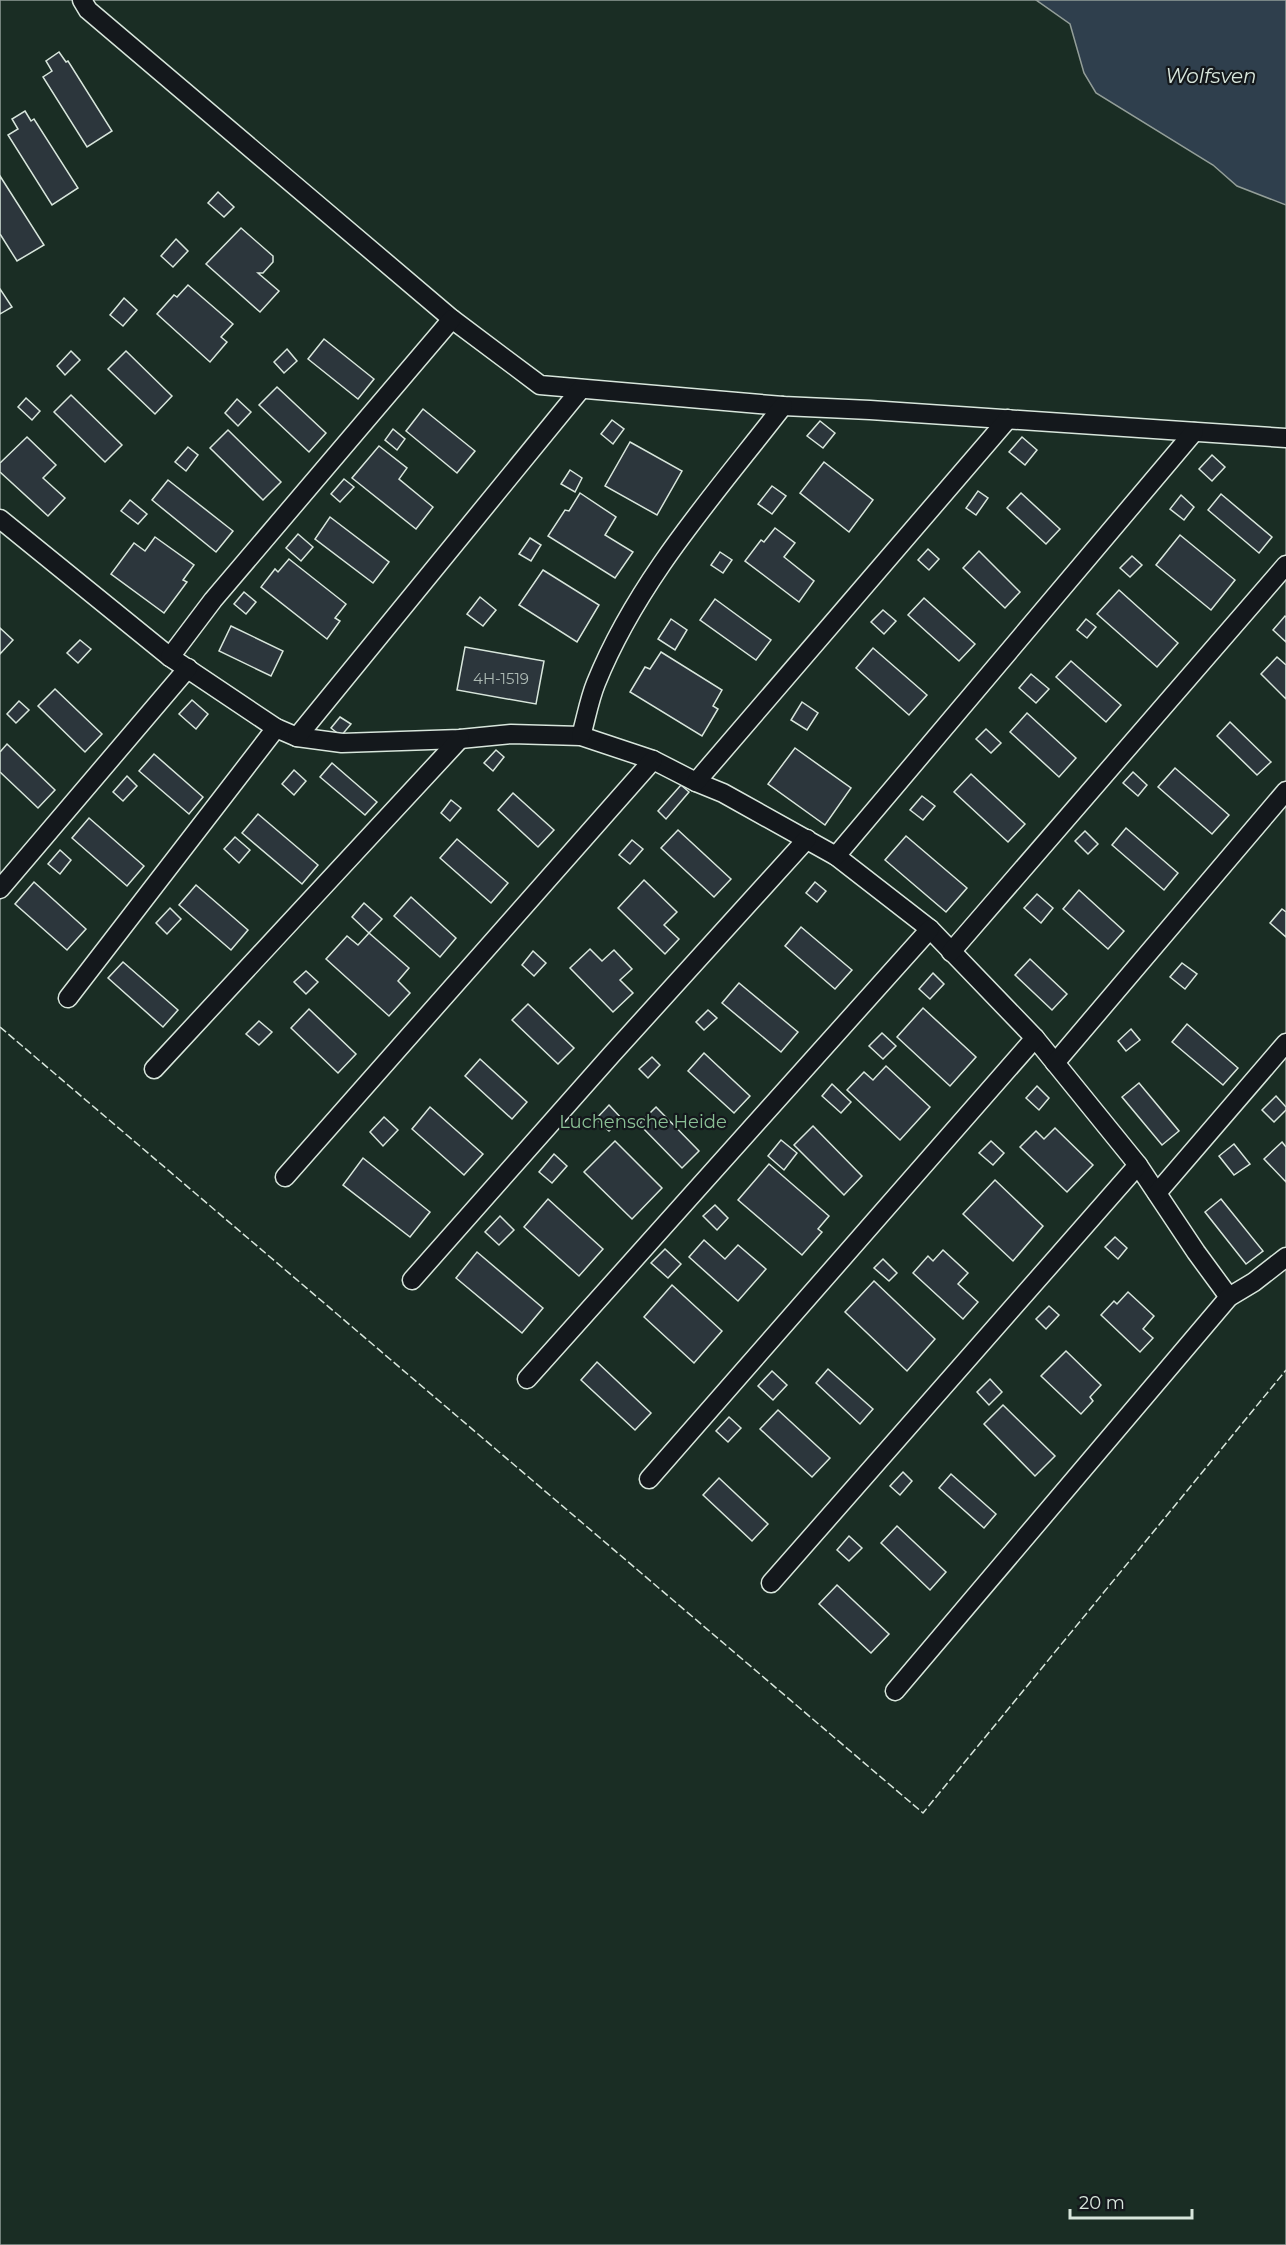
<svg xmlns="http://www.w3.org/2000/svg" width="1286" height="2245" font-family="Montserrat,sans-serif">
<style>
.green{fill:#1a2d24;stroke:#939e99;stroke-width:1.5}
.water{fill:#2f3f4d;stroke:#939e99;stroke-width:1.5}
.building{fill:#2c363c;stroke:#d8e6dc;stroke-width:1.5}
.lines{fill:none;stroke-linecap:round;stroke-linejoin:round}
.lane-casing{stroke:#d8e6dc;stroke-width:21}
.lane{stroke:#14181c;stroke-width:18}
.fence{stroke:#d8e6dc;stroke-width:1.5;stroke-dasharray:8 3;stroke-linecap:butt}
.labels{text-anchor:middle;stroke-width:4.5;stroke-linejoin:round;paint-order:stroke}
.number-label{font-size:15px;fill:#adbab4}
.park-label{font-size:18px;fill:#8ac095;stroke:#14181c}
.water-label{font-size:20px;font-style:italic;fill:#d8e6dc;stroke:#14181c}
</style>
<rect width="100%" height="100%" fill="#14181c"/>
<!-- green -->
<rect class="green" x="0" y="0" width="1286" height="2245"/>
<!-- water -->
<path class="water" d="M1036,0H1286V205L1237,186L1213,165L1096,93L1084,73L1070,24Z"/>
<!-- building -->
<g class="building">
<path d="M59,52L66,62L68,61L112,131L87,147L43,77L52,71L46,61Z"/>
<path d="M25,111L31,121L34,119L78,188L52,205L8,135L18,129L12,119Z"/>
<path d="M0,176L44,245L17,261L0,234Z"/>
<path d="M218,192L234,207L224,217L208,203Z"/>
<path d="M241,228L273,256V262L263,273H258L279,291L260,312L206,264Z"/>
<path d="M176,239L188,251L173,267L161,256Z"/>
<path d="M188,285L233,324L221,337L227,342L210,362L157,314L174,295L177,297Z"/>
<path d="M0,289L12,307L0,314Z"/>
<path d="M124,298L137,310L123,326L110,315Z"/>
<path d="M324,339L374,379L358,399L308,359Z"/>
<path d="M287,349L297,361L284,373L274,362Z"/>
<path d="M71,351L80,360L65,375L57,366Z"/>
<path d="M126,351L172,396L155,414L108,369Z"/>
<path d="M277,387L326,433L309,452L259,405Z"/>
<path d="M71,395L122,445L105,462L54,412Z"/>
<path d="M26,398L40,411L32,420L18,407Z"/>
<path d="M237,399L251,412L238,426L225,413Z"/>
<path d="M423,409L475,451L457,473L406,431Z"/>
<path d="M612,420L624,429L613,444L601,434Z"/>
<path d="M820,421L835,433L823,448L807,436Z"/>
<path d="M393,429L405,439L397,450L385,440Z"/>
<path d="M228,430L281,482L263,500L210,448Z"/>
<path d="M27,437L56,465L43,478L65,498L48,516L0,472V463Z"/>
<path d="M1022,437L1037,450L1025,465L1009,452Z"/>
<path d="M630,442L682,471L657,515L605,486Z"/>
<path d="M379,446L407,468L399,479L433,507L416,529L352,478Z"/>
<path d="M188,447L198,455L186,471L175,462Z"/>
<path d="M1212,455L1225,467L1212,481L1199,469Z"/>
<path d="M824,462L873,500L849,532L800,493Z"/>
<path d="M570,470L582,478L575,492L561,484Z"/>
<path d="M344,479L354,487L340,502L331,494Z"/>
<path d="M168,480L233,531L216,552L152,500Z"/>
<path d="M772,486L786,496L772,514L758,504Z"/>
<path d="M978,491L988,498L976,515L966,508Z"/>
<path d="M580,493L616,517L605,535L633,552L615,578L548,536L565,510L569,511Z"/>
<path d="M1021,493L1060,529L1046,544L1007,508Z"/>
<path d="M1221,494L1272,537L1259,553L1208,510Z"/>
<path d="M1181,495L1194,507L1184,520L1170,509Z"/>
<path d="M130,500L147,514L138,524L121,511Z"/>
<path d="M330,517L389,562L373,583L315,539Z"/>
<path d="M775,528L795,543L784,557L814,581L799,602L745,561L761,540L764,542Z"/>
<path d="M298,534L313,547L301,561L286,548Z"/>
<path d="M1180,535L1235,580L1211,610L1156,565Z"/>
<path d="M155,537L194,565L183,580L187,582L164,613L111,574L134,543L145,551Z"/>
<path d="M530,538L541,545L531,561L519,554Z"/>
<path d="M928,549L939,559L929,570L918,560Z"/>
<path d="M979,551L1020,592L1005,608L963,568Z"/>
<path d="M720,552L732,560L723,573L711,565Z"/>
<path d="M1132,556L1142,565L1130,577L1120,568Z"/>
<path d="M289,559L346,604L335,618L340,621L327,639L261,587L275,569L278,572Z"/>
<path d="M543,570L599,605L577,642L519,605Z"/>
<path d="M1119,590L1178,643L1157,667L1097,614Z"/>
<path d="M244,592L256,602L246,614L234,604Z"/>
<path d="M480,597L496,610L483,626L467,614Z"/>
<path d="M924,598L975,644L959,661L908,615Z"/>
<path d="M715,599L771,640L756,660L700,620Z"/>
<path d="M883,610L896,621L884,634L871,622Z"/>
<path d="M1285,616L1286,617V642L1273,630Z"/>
<path d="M671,619L687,630L675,650L658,639Z"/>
<path d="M1086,619L1096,627L1087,638L1077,630Z"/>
<path d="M231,626L283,651L271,676L219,651Z"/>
<path d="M0,628L13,640L0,654Z"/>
<path d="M80,640L91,649L78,663L67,653Z"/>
<path d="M465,647L544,661L536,704L457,690Z"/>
<path d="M873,648L927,695L909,715L856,668Z"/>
<path d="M661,652L722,690L713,706L718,709L702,736L630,692L645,667L650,669Z"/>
<path d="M1277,657L1286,665V699L1261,674Z"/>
<path d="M1071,661L1121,705L1106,722L1056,677Z"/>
<path d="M1031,674L1049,689L1036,703L1019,688Z"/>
<path d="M55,689L102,734L85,752L38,706Z"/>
<path d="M192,700L208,714L196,729L179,714Z"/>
<path d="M19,701L29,710L16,723L7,714Z"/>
<path d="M802,702L818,713L807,730L791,720Z"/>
<path d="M1027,713L1076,758L1059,777L1010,732Z"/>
<path d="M340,717L351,724L341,736L331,728Z"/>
<path d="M1230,722L1271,762L1257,775L1217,736Z"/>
<path d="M986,729L1001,743L991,753L976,739Z"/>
<path d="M7,744L55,790L38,808L0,772V752Z"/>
<path d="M795,748L851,788L825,825L768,784Z"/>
<path d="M496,750L504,757L493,771L484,763Z"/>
<path d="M154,754L203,797L189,814L139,771Z"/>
<path d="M332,763L377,802L365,815L320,777Z"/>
<path d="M1175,768L1229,815L1212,834L1158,787Z"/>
<path d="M294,770L306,781L294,795L282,784Z"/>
<path d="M1133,772L1147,785L1138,796L1123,783Z"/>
<path d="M971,774L1025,824L1008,842L954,792Z"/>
<path d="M127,776L137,786L123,801L113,792Z"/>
<path d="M681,785L689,792L666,819L658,811Z"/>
<path d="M513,793L554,830L538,847L498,810Z"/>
<path d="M922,796L935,806L923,820L910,810Z"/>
<path d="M451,800L461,808L450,821L441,813Z"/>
<path d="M258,814L318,865L302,884L242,833Z"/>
<path d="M89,818L144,866L127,886L72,838Z"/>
<path d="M1126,828L1178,873L1164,890L1112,845Z"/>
<path d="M678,830L731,879L714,897L661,848Z"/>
<path d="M1085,831L1098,844L1088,854L1075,841Z"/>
<path d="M906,836L967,888L946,912L885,860Z"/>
<path d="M235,837L250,850L239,863L224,849Z"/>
<path d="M457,839L508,883L491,903L440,858Z"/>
<path d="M632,840L643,849L630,864L619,855Z"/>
<path d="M60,850L71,860L60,874L48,864Z"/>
<path d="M644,880L677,912L664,925L679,939L665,954L618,908Z"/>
<path d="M34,882L86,929L67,950L15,904Z"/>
<path d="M815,882L826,891L817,902L806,893Z"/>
<path d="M196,885L248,930L231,950L179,905Z"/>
<path d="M1079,890L1124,931L1108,949L1063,909Z"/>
<path d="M1037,894L1053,908L1041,923L1024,908Z"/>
<path d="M411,897L456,938L440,957L394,916Z"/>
<path d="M364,903L382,919L369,933L352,917Z"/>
<path d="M170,908L181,919L167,934L156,923Z"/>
<path d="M1282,909L1286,912V937L1270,923Z"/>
<path d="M801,927L852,970L835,989L785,946Z"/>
<path d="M369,933L409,968L398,981L410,993L389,1016L326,959L347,936L358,945Z"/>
<path d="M590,949L602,961L614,950L632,969L620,980L633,993L613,1012L570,968Z"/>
<path d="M533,951L546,963L534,976L522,965Z"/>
<path d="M1030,959L1067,994L1052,1010L1015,975Z"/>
<path d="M123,962L178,1010L163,1027L108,978Z"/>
<path d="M1182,963L1197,974L1185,989L1170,977Z"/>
<path d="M306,971L318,982L306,994L294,982Z"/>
<path d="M933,973L944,984L930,999L919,989Z"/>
<path d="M739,983L798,1032L781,1052L722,1003Z"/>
<path d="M528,1004L574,1048L558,1064L512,1020Z"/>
<path d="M923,1008L976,1057L950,1086L897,1037Z"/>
<path d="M309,1009L356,1054L338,1073L291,1028Z"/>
<path d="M708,1010L717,1018L704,1030L696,1022Z"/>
<path d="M259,1021L272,1032L259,1045L246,1034Z"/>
<path d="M1187,1024L1238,1068L1223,1085L1172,1042Z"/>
<path d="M1131,1029L1140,1040L1126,1051L1118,1041Z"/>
<path d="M882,1033L896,1046L883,1059L869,1046Z"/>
<path d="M704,1053L750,1096L734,1113L688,1071Z"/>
<path d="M652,1057L660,1065L648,1078L639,1069Z"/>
<path d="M480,1059L527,1102L512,1119L465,1076Z"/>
<path d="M886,1066L930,1107L900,1140L847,1090L864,1072L873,1080Z"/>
<path d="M1139,1083L1179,1131L1162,1145L1122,1097Z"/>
<path d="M832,1084L851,1102L841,1113L822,1096Z"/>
<path d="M1037,1086L1049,1098L1039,1110L1026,1098Z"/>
<path d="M1276,1096L1286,1107V1110L1274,1122L1262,1110Z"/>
<path d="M609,1105L622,1119L609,1131L596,1119Z"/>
<path d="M430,1107L483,1154L464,1175L412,1129Z"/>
<path d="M656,1107L699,1151L682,1168L639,1124Z"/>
<path d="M384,1117L398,1130L383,1146L370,1132Z"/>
<path d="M813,1126L862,1176L844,1195L794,1145Z"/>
<path d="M1055,1128L1093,1165L1067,1192L1020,1147L1036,1131L1044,1139Z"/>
<path d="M781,1140L797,1153L784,1170L768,1156Z"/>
<path d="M615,1141L662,1188L632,1219L584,1172Z"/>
<path d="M991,1141L1004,1153L993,1165L979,1153Z"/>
<path d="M1282,1142L1286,1147V1182L1264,1159Z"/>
<path d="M1234,1144L1250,1164L1234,1175L1219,1156Z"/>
<path d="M554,1154L567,1166L552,1183L539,1172Z"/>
<path d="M363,1158L430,1212L410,1237L343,1185Z"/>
<path d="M769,1164L829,1216L818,1229L822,1232L802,1255L738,1200Z"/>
<path d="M995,1180L1043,1226L1013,1261L963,1214Z"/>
<path d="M548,1199L603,1249L579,1276L524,1227Z"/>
<path d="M1221,1199L1263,1251L1246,1264L1205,1212Z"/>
<path d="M715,1205L728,1218L717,1230L703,1216Z"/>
<path d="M500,1216L514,1230L499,1245L485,1232Z"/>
<path d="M1115,1237L1127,1248L1118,1259L1105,1247Z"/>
<path d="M704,1240L725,1259L738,1245L766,1269L738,1301L689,1257Z"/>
<path d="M665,1249L681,1264L668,1278L651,1263Z"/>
<path d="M943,1250L968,1273L958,1284L978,1302L963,1319L913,1273L928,1256L933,1261Z"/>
<path d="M477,1252L543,1308L522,1333L456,1278Z"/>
<path d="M883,1259L897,1273L889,1281L874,1268Z"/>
<path d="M874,1281L935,1339L907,1371L845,1312Z"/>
<path d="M672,1285L722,1331L694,1363L644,1317Z"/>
<path d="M1128,1292L1154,1316L1143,1329L1153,1338L1140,1352L1101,1315L1114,1301L1117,1304Z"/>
<path d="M1049,1306L1059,1315L1046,1329L1036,1319Z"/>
<path d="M1066,1351L1101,1385L1090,1397L1093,1401L1081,1414L1041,1376Z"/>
<path d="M597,1362L651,1413L635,1430L581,1380Z"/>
<path d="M828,1369L873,1409L860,1424L816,1383Z"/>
<path d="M772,1371L787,1385L773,1400L758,1386Z"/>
<path d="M990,1379L1002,1392L989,1405L977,1392Z"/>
<path d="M1003,1405L1055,1456L1035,1476L984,1424Z"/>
<path d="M778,1410L830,1458L812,1477L760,1429Z"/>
<path d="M729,1417L741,1428L728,1442L716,1431Z"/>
<path d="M903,1472L912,1481L900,1495L890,1486Z"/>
<path d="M951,1474L996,1514L984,1528L939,1488Z"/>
<path d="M719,1478L768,1524L752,1541L703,1495Z"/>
<path d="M897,1526L946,1572L930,1590L881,1543Z"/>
<path d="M849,1536L862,1548L849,1561L837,1550Z"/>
<path d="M837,1585L889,1634L871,1653L819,1604Z"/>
</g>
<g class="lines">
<defs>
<g id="lane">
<path d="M82,0L88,10L452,319L540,385L783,406L870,410L1286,438"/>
<path d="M0,519L170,657L276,728L297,737L342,743L460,739L511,734L581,736L653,760L696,782L723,793L836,856L930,929L1035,1038L1138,1165L1196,1252L1229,1297"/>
<path d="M170,657L213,600L452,319"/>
<path d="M581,736C586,719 589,700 596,683C638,579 715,494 783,406"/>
<path d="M297,737L581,389"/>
<path d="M696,782L1008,419"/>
<path d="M836,856L1194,432"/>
<path d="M0,889L188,668"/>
<path d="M951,952L1286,565"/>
<path d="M68,998L276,728"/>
<path d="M1055,1063L1286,791"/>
<path d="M154,1069L460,739"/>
<path d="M285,1177L653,760"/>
<path d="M1157,1193L1286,1043"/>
<path d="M412,1280L612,1054L807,839"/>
<path d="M527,1379L930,929"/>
<path d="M649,1479L1035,1038"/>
<path d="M771,1583L1138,1165"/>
<path d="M895,1691L1229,1297L1254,1282L1286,1257"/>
</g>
</defs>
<!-- lane casing -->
<use href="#lane" class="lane-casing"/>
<!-- lane -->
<use href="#lane" class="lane"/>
<!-- fence -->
<path class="fence" d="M0,1027L923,1813L1286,1370"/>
</g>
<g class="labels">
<!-- number labels -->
<g class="number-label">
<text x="501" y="684">4H-1519</text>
</g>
<!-- park labels -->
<g class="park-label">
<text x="643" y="1128">Luchensche Heide</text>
</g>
<!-- water labels -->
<g class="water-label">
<text x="1211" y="83">Wolfsven</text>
</g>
</g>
<!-- scale -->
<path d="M1070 2209v9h122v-9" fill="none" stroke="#d8e6dc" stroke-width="3"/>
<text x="1079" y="2209" font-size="18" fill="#d8e6dc" stroke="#14181c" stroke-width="4.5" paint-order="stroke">20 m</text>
</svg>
